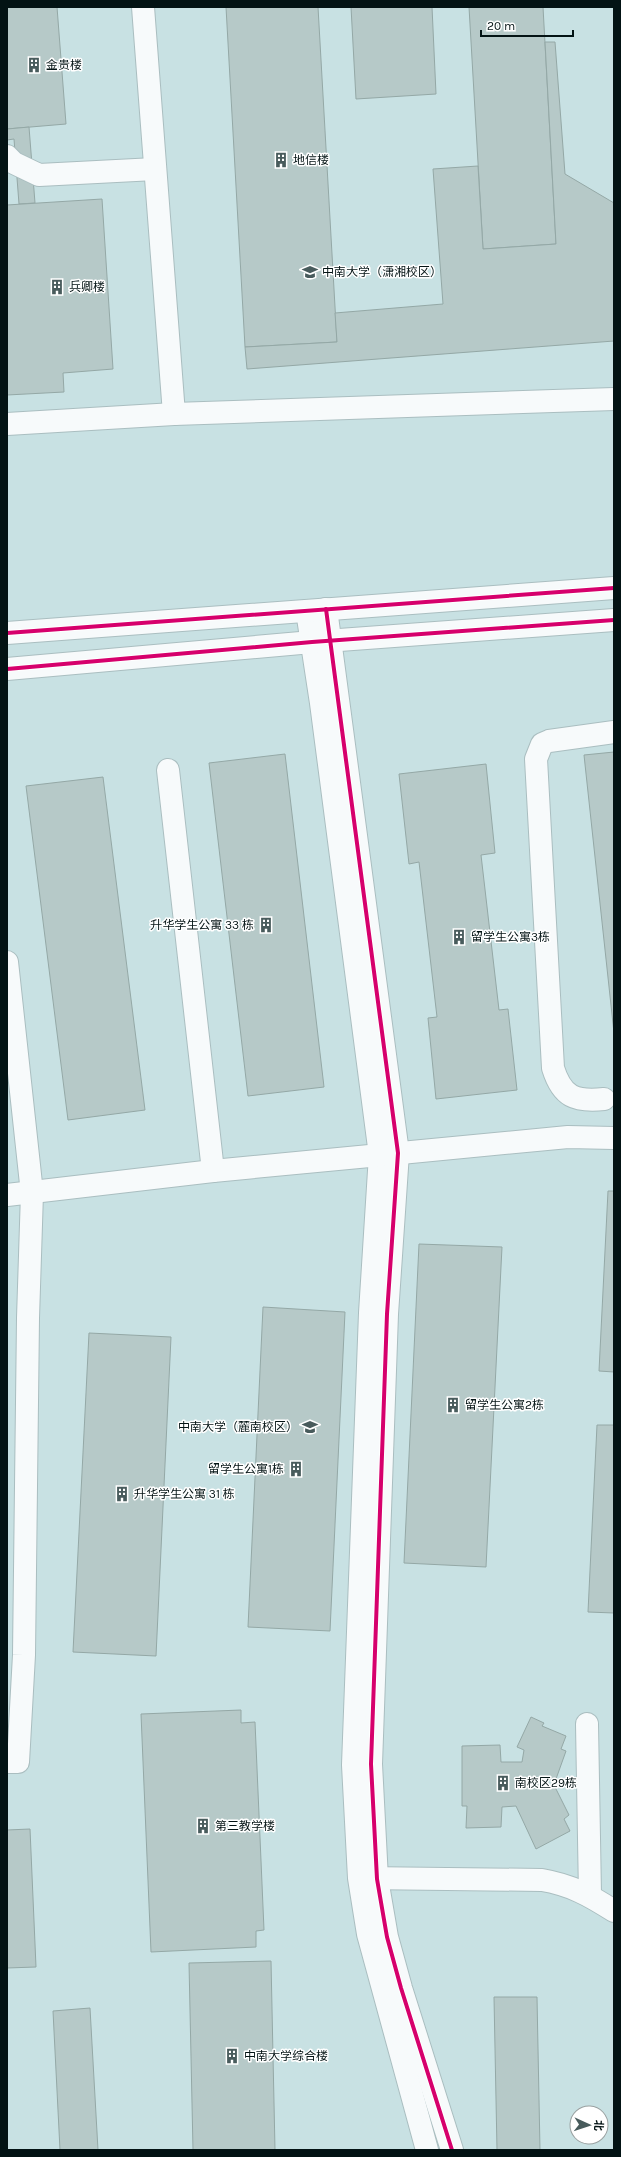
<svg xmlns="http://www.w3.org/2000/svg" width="621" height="2157" font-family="Karla,'Noto Sans SC',sans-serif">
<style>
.building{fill:#b6c9c8;stroke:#94a8a6}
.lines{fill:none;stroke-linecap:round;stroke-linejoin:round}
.minor-casing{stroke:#aabec0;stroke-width:24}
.major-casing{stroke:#aabec0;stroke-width:24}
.minor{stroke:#f7fafb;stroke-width:22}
.major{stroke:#f7fafb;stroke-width:22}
.cycleway-casing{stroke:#fff;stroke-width:6}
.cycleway{stroke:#d6006c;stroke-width:4}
.labels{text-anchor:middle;stroke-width:3;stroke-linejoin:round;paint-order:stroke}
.poi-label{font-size:12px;fill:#031314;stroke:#fff;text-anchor:start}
</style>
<rect width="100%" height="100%" fill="#c8e1e3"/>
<!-- building -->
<g class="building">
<path d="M7,7H57L66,124L7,129Z"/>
<path d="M226,7H318L337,342L245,347Z"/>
<path d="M351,7H432L436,94L356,99Z"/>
<path d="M469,7H543L556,244L483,249Z"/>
<path d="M545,42H555L565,174L614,203V341L247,369L245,347L337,342L335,313L443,304L433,169L478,166L483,249L556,244Z"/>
<path d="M29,127L35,203L19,204L14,139L7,140V129Z"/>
<path d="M102,199L113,369L63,373L64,392L7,395V205Z"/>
<path d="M614,752V1033L584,755Z"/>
<path d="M285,754L324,1087L248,1096L209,763Z"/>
<path d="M486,764L495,853L481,855L499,1010L508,1009L517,1090L436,1099L428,1018L437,1017L419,862L409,864L399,774Z"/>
<path d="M103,777L145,1110L68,1120L26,786Z"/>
<path d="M608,1191H614V1372L599,1371Z"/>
<path d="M419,1244L502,1247L486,1567L404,1563Z"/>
<path d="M263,1307L345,1312L330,1631L248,1627Z"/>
<path d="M89,1333L171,1337L156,1656L73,1652Z"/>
<path d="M597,1425H614V1613L588,1612Z"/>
<path d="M241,1710V1723L255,1722L264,1930L256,1931V1947L151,1952L141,1714Z"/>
<path d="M531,1717L544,1723L542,1726L566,1736L561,1749L566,1751L556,1779L543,1780L545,1789L554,1785L569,1815L564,1819L570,1831L536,1849L516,1806L502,1807L501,1827L466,1828L467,1806H462V1746L500,1745L501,1762H522L524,1750L517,1747Z"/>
<path d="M30,1829L36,1967L7,1968V1830Z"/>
<path d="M271,1961L275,2150H193L189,1963Z"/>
<path d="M494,1997H537L540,2150H497Z"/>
<path d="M90,2008L98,2150H60L53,2011Z"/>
</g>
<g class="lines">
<defs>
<g id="minor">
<path d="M143,7L174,414"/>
<path d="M7,156L14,163L39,175L155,169"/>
<path d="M7,424L174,414L614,399"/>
<path d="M326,609L398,1153L387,1314L371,1764L377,1879L387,1937L401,1988L452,2150"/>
<path d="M307,611L321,703L380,1155L370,1313L353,1765L359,1878L368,1934L427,2150"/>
<path d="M168,770L213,1171"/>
<path d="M7,962L32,1193L28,1318L24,1655L18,1762H7"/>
<path d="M604,1099C575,1102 562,1097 553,1068L536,759L542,744L549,741L614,732"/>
<path d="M7,1195L213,1171L380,1155L568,1137L614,1138"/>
<path d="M587,1724L590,1895"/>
<path d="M362,1878L542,1880C571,1885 589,1895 614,1911"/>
</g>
<g id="major">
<path d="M7,633L614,588"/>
<path d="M7,669L312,642L614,620"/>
</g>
</defs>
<!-- minor casing -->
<use href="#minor" class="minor-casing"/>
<!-- major casing -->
<use href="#major" class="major-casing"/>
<!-- minor -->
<use href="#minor" class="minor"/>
<!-- major -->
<use href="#major" class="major"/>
<defs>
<g id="cycleway">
<path d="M326,609L398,1153L387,1314L371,1764L377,1879L387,1937L401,1988L452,2150"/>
<path d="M7,633L614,588"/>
<path d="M7,669L312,642L614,620"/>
</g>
</defs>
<!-- cycleway casing -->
<use href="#cycleway" class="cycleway-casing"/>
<!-- cycleway -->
<use href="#cycleway" class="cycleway"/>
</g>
<!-- icons -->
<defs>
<symbol id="building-bare" viewBox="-9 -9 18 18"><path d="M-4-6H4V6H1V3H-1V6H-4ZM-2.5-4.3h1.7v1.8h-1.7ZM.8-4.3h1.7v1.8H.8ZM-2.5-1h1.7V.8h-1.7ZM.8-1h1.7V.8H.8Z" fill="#485b5c" stroke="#fff" stroke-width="2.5" paint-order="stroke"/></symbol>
<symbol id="university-bare" viewBox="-9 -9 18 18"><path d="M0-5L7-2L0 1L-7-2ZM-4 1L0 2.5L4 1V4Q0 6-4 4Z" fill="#485b5c" stroke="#fff" stroke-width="2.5" paint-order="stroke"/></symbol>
</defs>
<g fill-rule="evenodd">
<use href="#building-bare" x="23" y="54" width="22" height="22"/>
<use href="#building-bare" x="270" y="149" width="22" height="22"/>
<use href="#university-bare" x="299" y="261" width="22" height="22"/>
<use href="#building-bare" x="46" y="276" width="22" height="22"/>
<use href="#building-bare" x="255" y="914" width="22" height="22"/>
<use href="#building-bare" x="448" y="926" width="22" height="22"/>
<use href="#building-bare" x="442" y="1394" width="22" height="22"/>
<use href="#university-bare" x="299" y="1416" width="22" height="22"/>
<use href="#building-bare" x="285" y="1458" width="22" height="22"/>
<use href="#building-bare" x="111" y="1483" width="22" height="22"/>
<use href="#building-bare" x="492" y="1772" width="22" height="22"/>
<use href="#building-bare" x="192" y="1815" width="22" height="22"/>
<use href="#building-bare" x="221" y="2045" width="22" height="22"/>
</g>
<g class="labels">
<!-- poi labels -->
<g class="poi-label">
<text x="46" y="69">金贵楼</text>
<text x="293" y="164">地信楼</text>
<text x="322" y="276">中南大学（潇湘校区）</text>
<text x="69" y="291">兵卿楼</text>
<text x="254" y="929" text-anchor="end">升华学生公寓 33 栋</text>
<text x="471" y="941">留学生公寓3栋</text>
<text x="465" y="1409">留学生公寓2栋</text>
<text x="298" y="1431" text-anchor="end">中南大学（麓南校区）</text>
<text x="284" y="1473" text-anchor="end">留学生公寓1栋</text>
<text x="134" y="1498">升华学生公寓 31 栋</text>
<text x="515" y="1787">南校区29栋</text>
<text x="215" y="1830">第三教学楼</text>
<text x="244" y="2060">中南大学综合楼</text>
</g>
</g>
<!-- border -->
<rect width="621" height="2157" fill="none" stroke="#031314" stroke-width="16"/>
<!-- north arrow -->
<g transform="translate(589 2125) rotate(93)"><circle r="19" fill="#ffffff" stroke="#9aa1a1"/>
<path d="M0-3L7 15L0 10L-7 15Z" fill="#485b5c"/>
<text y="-6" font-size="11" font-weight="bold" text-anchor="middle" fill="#031314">北</text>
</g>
<!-- scale -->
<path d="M481 30v6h92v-6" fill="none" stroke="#031314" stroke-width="2"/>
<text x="487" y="30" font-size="12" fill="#031314" stroke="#ffffff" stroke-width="3" paint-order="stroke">20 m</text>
</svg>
